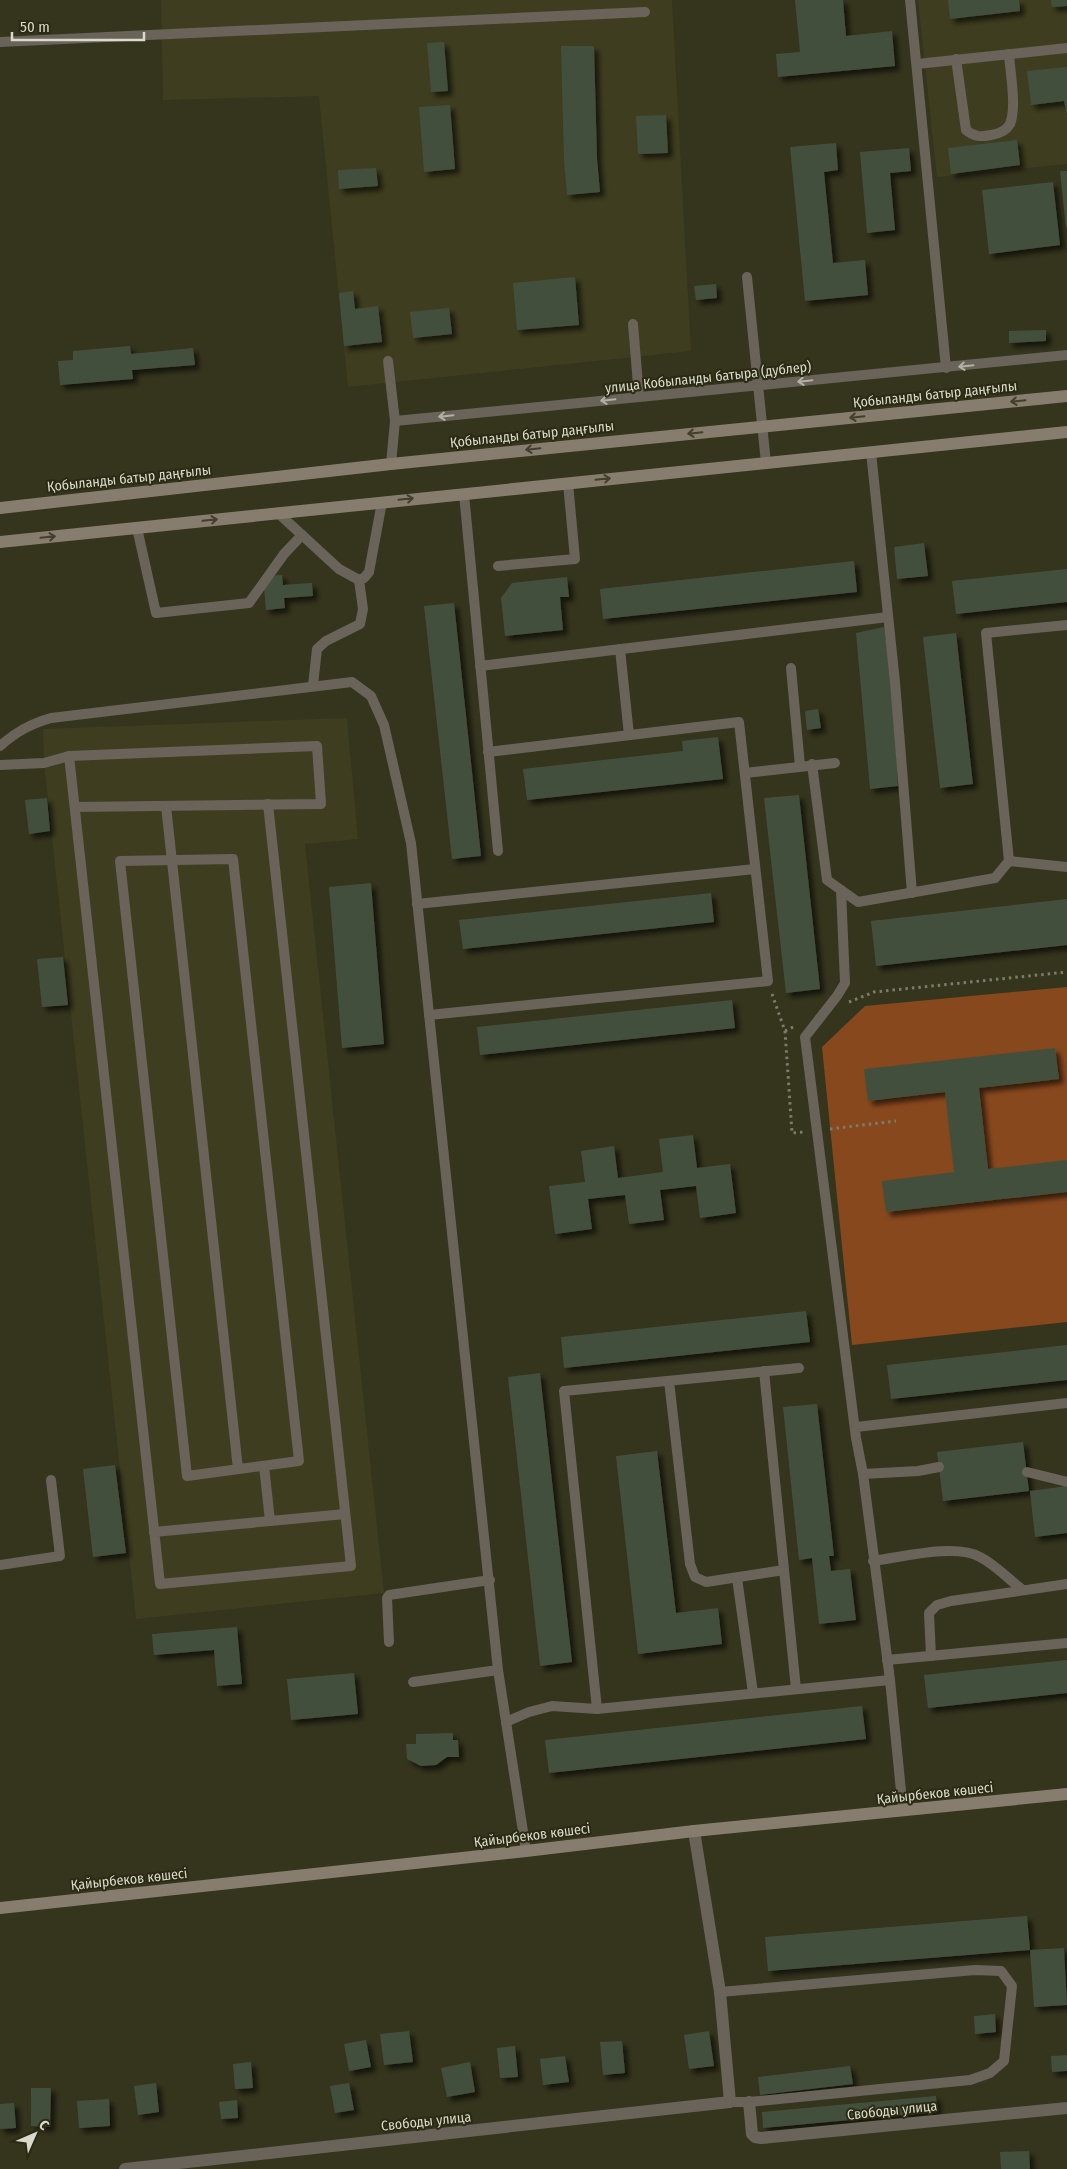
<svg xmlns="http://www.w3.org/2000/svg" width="1067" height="2169" font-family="'Fira Sans Condensed',sans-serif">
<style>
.built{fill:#3e3d1f}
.green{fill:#88481d}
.building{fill:#43503c;filter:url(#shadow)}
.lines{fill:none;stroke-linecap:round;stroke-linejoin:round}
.path{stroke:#7d7c69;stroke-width:3;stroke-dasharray:2.5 4;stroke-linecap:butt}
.lane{stroke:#696359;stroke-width:10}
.street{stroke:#696359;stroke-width:12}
.secondary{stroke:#877d6e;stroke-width:12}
.oneway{stroke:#b2b0a4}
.oneway2{stroke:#423f2a}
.labels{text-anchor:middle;stroke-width:4;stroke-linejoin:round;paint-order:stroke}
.street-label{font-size:14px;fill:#dadacc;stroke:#2b2a13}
</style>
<defs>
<filter id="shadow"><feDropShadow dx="4.5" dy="4.5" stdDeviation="2.5" flood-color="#0009"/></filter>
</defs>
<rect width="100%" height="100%" fill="#35341d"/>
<!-- built -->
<g class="built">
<path d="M161,0H672L691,351L348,387L319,96L163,100Z"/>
<path d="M918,0H1067V164L937,177Z"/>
<path d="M347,718L358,839L305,844L384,1593L136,1619L44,763L43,729Z"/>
</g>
<!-- green -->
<path class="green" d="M1067,987V1322L852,1345L822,1047L865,1006Z"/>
<!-- building -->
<g class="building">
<path d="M795,0H843L846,36L892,31L895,66L778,77L776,54L800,52Z"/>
<path d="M948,0H1019L1020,11L950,19Z"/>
<path d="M1051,0H1067V6L1052,7Z"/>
<path d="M444,42L448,91L431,92L427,43Z"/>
<path d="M561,46H594L597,159L600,192L567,195L564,159Z"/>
<path d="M1067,67V115L1064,101L1031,105L1027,71Z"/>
<path d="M450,105L455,169L424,172L419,107Z"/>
<path d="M666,115L668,153L638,154L636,116Z"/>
<path d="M1017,140L1020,165L951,174L948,148Z"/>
<path d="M836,143L838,170L824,172L833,263L865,260L868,295L805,301L790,147Z"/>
<path d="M909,148L911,171L890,173L895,230L867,233L860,152Z"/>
<path d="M376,168L378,186L339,189L338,170Z"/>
<path d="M1060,171H1067V227H1066Z"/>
<path d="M1053,182L1060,245L989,254L982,190Z"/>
<path d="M575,277L579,325L517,330L513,283Z"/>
<path d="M716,284L717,298L696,300L694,286Z"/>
<path d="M353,291L355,309L378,306L382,342L344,346L339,293Z"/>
<path d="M449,308L452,334L413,338L410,312Z"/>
<path d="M1046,330V341L1009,343V331Z"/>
<path d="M130,346L131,354L193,348L195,365L132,370L133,379L60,385L58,361L73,360V351Z"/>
<path d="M924,543L928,576L897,579L894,547Z"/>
<path d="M854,561L857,592L603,619L600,589Z"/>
<path d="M1067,569V602L956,614L952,581Z"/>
<path d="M282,575L283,585L312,583L313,596L284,598L285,608L266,610L263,576Z"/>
<path d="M567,577L569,597H560L563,630L505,636L501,598L512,583Z"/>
<path d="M454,603L481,856L452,859L424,606Z"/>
<path d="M884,627L893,690L898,786L870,789L856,633Z"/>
<path d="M956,633L973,784L940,788L923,637Z"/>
<path d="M818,709L821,728L807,730L805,711Z"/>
<path d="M718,737L723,779L527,800L523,769L683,751L682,741Z"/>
<path d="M799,795L820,989L786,993L764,798Z"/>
<path d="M47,798L50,831L29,834L25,800Z"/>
<path d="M371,883L384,1044L342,1048L329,887Z"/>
<path d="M711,893L714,922L463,949L459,920Z"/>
<path d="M1067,899V945L876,966L871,921Z"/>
<path d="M63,957L68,1005L42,1007L37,959Z"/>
<path d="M732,1000L735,1028L480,1055L477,1027Z"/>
<path d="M1055,1048L1059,1079L979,1088L988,1169L1067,1160V1192L886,1212L882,1181L954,1172L945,1092L868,1101L864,1069Z"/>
<path d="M693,1135L697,1168L730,1164L736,1213L700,1218L696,1186L660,1190L664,1220L629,1224L625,1195L588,1199L592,1229L555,1234L549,1186L585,1182L581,1151L614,1146L618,1178L663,1172L659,1139Z"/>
<path d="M806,1311L810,1342L564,1368L561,1337Z"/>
<path d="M1067,1345V1380L891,1399L887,1365Z"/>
<path d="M540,1373L572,1662L540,1666L508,1377Z"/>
<path d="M817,1404L834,1556H829L831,1571L850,1569L856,1620L819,1624L812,1558L799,1560L783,1407Z"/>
<path d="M1023,1442L1029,1491L943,1501L937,1452Z"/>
<path d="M657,1451L676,1613L718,1608L722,1644L638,1654L616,1456Z"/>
<path d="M115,1465L126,1553L93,1557L83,1469Z"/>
<path d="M1067,1486V1533L1035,1537L1030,1491Z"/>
<path d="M237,1627L242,1684L217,1686L214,1650L154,1655L152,1634Z"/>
<path d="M1067,1660V1693L928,1708L924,1675Z"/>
<path d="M354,1673L358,1714L291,1720L287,1679Z"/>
<path d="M862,1706L866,1739L549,1773L545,1740Z"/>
<path d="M453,1733V1740H458L459,1757H447L436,1765L421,1766L407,1759L406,1744H416V1734Z"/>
<path d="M1027,1916L1030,1950L1064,1948L1067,2005L1034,2007L1030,1950L768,1971L765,1937Z"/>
<path d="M995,2014L996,2032L975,2034L974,2016Z"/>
<path d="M409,2031L413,2062L384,2065L380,2034Z"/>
<path d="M709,2031L714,2066L689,2069L684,2035Z"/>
<path d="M366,2040L371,2067L349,2071L344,2044Z"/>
<path d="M622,2041L625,2073L603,2075L600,2042Z"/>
<path d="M515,2046L518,2077L500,2078L497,2048Z"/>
<path d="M1067,2055V2071L1052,2072L1051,2056Z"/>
<path d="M565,2056L569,2082L543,2085L540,2059Z"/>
<path d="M251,2062L253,2088L235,2089L233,2064Z"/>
<path d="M470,2062L475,2092L447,2097L441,2068Z"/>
<path d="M850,2066L853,2084L760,2095L758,2077Z"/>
<path d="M156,2083L159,2112L138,2115L134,2086Z"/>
<path d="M349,2083L354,2110L335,2113L330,2086Z"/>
<path d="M31,2088H51L50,2127L31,2126Z"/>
<path d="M936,2096L937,2112L763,2128L762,2112Z"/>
<path d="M109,2099L110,2126L79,2128L77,2101Z"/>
<path d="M237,2100L238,2118L221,2119L219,2102Z"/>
<path d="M14,2103L16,2128L0,2129V2104Z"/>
<path d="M1029,2151L1030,2169H1001L1000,2152Z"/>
</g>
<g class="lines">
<!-- path -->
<g class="path">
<path d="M772,994L785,1031L792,1133L804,1132"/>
<path d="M849,1002L874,992L1067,972"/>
<path d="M785,1031L795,1026"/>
<path d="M830,1129L896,1121"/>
</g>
<!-- lane -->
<g class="lane">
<path d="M910,0L946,368"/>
<path d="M0,42L645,12"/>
<path d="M956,59L966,130C974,137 981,137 991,135C998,134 1006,131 1010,124C1017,107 1010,72 1009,54"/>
<path d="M917,64L1067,48"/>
<path d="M747,277L766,463"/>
<path d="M633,324L639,397"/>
<path d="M388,361L395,421"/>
<path d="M871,452L895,682L912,893"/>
<path d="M391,464L395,421L1067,355"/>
<path d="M464,494L498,851"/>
<path d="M278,513L339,569L359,580"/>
<path d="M137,528L156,613L249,603L284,554L302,535"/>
<path d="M498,566L575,559L568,483"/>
<path d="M620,649L629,735"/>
<path d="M480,666L888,617"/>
<path d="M791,668L800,766"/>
<path d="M313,685L317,649L326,641L360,624L363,609L359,580L364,578L369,572L382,502"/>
<path d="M0,746C16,732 30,724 51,718L352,682L371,696L384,725L411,843L498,1670L526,1851"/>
<path d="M69,756L160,1584L351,1566L268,804"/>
<path d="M812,764L827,880L858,902L995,878L1009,861L1067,867"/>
<path d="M0,765L44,763L69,756L317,746L321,804L75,807"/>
<path d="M745,773L835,763"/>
<path d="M166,806L238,1469"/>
<path d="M233,859L299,1461L187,1476L120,861Z"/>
<path d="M1009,861L986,633L1067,625"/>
<path d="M841,890L845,983L837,996L805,1037L856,1438L863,1474L890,1680L903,1811"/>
<path d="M417,904L755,869"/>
<path d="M429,1015L768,981L739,722L488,752"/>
<path d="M764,1371L796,1689"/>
<path d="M669,1381L690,1564L695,1577L706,1582L784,1570"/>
<path d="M856,1427L1067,1403"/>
<path d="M264,1466L270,1521"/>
<path d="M1027,1472L1067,1482"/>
<path d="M863,1474L918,1471L939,1467"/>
<path d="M154,1532L345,1514"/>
<path d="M873,1561C902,1557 956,1543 980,1557C996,1565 1009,1580 1023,1590"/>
<path d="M0,1565L60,1556L51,1480"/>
<path d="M737,1578L753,1693"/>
<path d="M389,1642L387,1598L389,1595L490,1580"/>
<path d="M931,1656L929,1613L937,1605L951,1601L1067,1584"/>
<path d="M887,1660L1067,1643"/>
<path d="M413,1682L498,1670"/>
<path d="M597,1709L564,1391L799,1368"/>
<path d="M506,1722L529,1712L552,1706L597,1709L890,1680"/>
<path d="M720,1992L975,1970L1001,1971L1012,1986L1004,2061L990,2073L970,2080L749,2102H730"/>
</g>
<!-- street -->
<g class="street">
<path d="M749,2102L752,2134L755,2137L761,2138L1067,2108"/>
<path d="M125,2169L730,2102L720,1992L694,1831"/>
</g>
<!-- secondary -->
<g class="secondary">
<path d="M0,508L391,464L1067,396"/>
<path d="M0,542L1067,432"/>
<path d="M0,1908L526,1851L694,1831L1067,1794"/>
</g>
</g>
<!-- one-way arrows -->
<defs><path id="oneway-shaft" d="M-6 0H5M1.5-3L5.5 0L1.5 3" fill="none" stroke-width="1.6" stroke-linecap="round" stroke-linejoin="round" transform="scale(1.25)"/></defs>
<g class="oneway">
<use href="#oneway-shaft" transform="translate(966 366) rotate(174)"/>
<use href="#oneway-shaft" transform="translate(805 381) rotate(174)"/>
<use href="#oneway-shaft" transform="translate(608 400) rotate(174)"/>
<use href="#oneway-shaft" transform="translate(446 416) rotate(174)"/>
</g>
<g class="oneway2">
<use href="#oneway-shaft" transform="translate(1018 401) rotate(174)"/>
<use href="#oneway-shaft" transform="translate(857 417) rotate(174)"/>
<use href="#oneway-shaft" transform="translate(695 433) rotate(174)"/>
<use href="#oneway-shaft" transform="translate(533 449) rotate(174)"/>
<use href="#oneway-shaft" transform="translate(603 479) rotate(-6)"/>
<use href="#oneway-shaft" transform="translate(406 499) rotate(-6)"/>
<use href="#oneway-shaft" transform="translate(210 520) rotate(-6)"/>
<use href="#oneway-shaft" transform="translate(48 537) rotate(-6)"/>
</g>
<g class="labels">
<!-- street labels -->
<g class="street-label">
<text transform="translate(708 377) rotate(-6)" y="5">улица Кобыланды батыра (дублер)</text>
<text transform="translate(935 394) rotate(-6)" y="5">Қобыланды батыр даңғылы</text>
<text transform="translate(532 434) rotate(-6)" y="5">Қобыланды батыр даңғылы</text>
<text transform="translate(129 478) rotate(-6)" y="5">Қобыланды батыр даңғылы</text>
<text transform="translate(935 1793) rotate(-6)" y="5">Қайырбеков көшесі</text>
<text transform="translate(532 1835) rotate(-7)" y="5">Қайырбеков көшесі</text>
<text transform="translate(129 1879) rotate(-6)" y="5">Қайырбеков көшесі</text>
<text transform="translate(892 2110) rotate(-6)" y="5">Свободы улица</text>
<text transform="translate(426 2121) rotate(-6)" y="5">Свободы улица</text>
</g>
</g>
<!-- north arrow -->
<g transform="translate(35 2134) rotate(45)" stroke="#2b2a13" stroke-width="4" paint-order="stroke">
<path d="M0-4L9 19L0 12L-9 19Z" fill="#dadacc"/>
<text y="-8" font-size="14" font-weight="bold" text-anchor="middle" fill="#dadacc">С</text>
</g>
<!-- scale -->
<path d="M12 32v8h132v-8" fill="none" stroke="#dadacc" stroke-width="2.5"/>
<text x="20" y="32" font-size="15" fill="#dadacc" stroke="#2b2a13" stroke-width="4" paint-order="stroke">50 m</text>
</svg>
